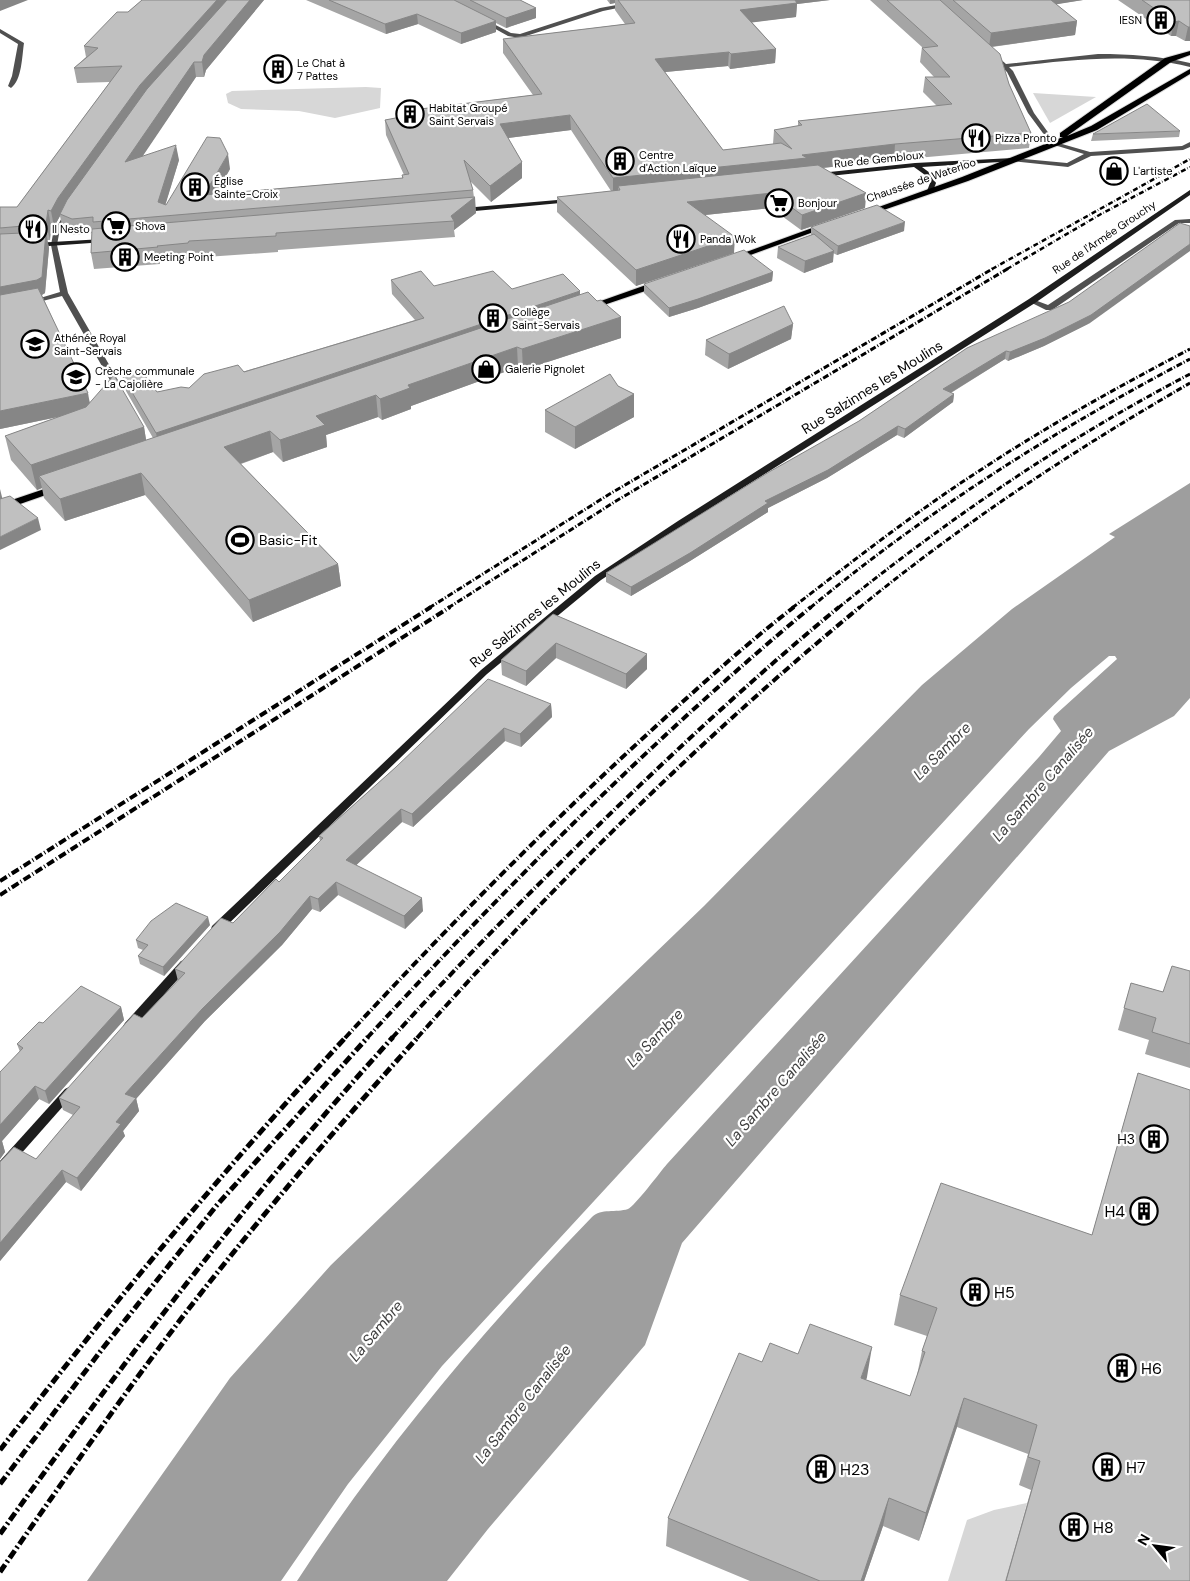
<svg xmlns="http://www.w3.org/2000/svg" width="1190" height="1581" font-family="'DM Sans',sans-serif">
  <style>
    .green { fill: #d7d7d7 }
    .water { fill: #9e9e9e }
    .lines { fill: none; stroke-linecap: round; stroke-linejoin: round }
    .primary-casing { stroke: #dbdbdb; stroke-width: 2 }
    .street { fill: #505050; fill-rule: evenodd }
    .secondary { fill: #1d1d1d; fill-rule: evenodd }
    .primary { fill: #000; fill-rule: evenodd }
    .rail-far3 { stroke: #000; stroke-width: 2.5; stroke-dasharray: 5 2 0.5 2; stroke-linecap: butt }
    .rail-far2 { stroke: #000; stroke-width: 3; stroke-dasharray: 6 2 1 2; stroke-linecap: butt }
    .rail-far1 { stroke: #000; stroke-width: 4; stroke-dasharray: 8 2.5 1 2.5; stroke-linecap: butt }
    .rail { stroke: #000; stroke-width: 5; stroke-dasharray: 9 3 2 3; stroke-linecap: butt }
    .wall { fill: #a5a5a5 }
    .shaded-wall { fill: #868686 }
    .building { fill: #c0c0c0; stroke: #868686 }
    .labels { text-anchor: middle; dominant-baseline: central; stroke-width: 4.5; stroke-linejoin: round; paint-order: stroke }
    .far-poi-label { font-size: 11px; fill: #000; stroke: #fff; text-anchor: start }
    .far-street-label { font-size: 11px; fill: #000; stroke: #fff }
    .street-label { font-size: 14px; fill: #000; stroke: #fff }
    .poi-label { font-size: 14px; fill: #000; stroke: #fff; text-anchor: start }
    .water-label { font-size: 15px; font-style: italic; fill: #3f3f3f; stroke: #fff }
    .near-poi-label { font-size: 16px; fill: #000; stroke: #fff; text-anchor: start }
  </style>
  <rect width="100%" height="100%" fill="#fff"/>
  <g class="green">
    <path d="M366 87 381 88 380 108 335 118 299 111 241 109 228 103 226 94 232 91Z"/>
    <path d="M1033 93 1096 97 1050 123Z"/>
    <path d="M1027 1503 1005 1581H948L967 1520 994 1510Z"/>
  </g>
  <path class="water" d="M1190 483V698L1174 716 1109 751 682 1243 645 1345 488 1529 447 1581H297C382 1450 483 1330 592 1217 601 1208 616 1213 628 1209 634 1207 661 1171 667 1164L1039 757 1061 731 1053 719 1054 716 1117 659 1115 656H1109L1071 688 1029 729 442 1366 348 1484 281 1581H87L230 1378 331 1265 704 906 922 685 1012 609 1115 537 1109 534Z"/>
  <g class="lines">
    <g class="primary-casing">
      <g id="primary">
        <path d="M1190 51V55L1171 62 1067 136 1091 126 1190 69V74L1097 130 968 181 869 215 862 213 962 177 1063 137H1060V133L1165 58Z"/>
        <path d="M823 224 830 226 734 261 727 259Z"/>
        <path d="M660 280 663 281V285L592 309 584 307Z"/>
        <path d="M59 484 63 485V489L0 511V504Z"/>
      </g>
    </g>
    <g class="street">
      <path d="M644 0H657L603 11 520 38 508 36 483 22 488 21 511 33 520 34 600 8Z"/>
      <path d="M0 29 24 43C22 56 22 80 11 88L8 86 12 76 18 44 0 33Z"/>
      <path d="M1098 54C1130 54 1159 56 1190 63V67C1130 52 1070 60 1009 67L1013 71 1034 113 1055 142 1090 152 1182 146 1190 142V147L1183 150 1091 156 1068 167 1011 161V159L1013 158 1067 163 1084 154 1051 144 1028 113 1007 72 992 57V55H996L1006 64Z"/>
      <path d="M68 210 71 212 59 234 57 245 68 293 123 389 122 391H119L115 389 62 296 31 304 27 302 60 292 51 245 53 234 65 212Z"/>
      <path d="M1190 219V223H1179L1052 310H1046L1028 301 1032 299 1048 305 1175 220Z"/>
    </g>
    <g class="secondary">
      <path d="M1013 158 1015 159V161L922 167 930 173 936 183 933 191 930 193 927 191 930 183 925 175 914 167 820 177 817 175 820 173 915 163Z"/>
      <path d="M1190 190V195L1035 303 684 525 601 580 487 674 220 932H212L211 929 212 926 481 670 595 576 678 521 1029 299Z"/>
      <path d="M569 199 572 201 571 202 464 212 461 210 464 208Z"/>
      <path d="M103 239 105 240V242L35 247 32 245 35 243Z"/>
      <path d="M185 960 189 961 190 964 189 967 133 1029 129 1030 125 1029 123 1026 125 1023 181 961Z"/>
      <path d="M69 1087 73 1089 75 1092 73 1095 4 1173 0 1174V1161L65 1089Z"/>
    </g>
    <use href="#primary" class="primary"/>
    <g class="rail-far3">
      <path d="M992 269 1190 159"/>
      <path d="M1007 269 1101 214 1190 167"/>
    </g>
    <g class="rail-far2">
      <path d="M429 608 608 495 994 268"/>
      <path d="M448 608 616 501 1009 268"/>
      <path d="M792 608C853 561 914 513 979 471 1047 426 1118 387 1190 349"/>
      <path d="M810 608C927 511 1055 430 1190 359"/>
      <path d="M838 608C948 519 1064 440 1190 374"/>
      <path d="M859 608C963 523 1074 450 1190 383"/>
    </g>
    <g class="rail-far1">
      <path d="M0 881 431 607"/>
      <path d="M0 895 450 607"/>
      <path d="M345 1038C440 935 539 834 642 739 691 694 741 648 794 607"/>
      <path d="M367 1038C507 886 652 739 811 607"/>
      <path d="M392 1038C463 959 538 884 614 810 687 740 761 671 839 607"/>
      <path d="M417 1038C554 884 701 738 860 607"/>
    </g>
    <g class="rail">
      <path d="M0 1450C110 1307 224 1169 346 1037"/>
      <path d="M0 1484 103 1348 217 1205 368 1037"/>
      <path d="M0 1534C123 1362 251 1194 393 1037"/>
      <path d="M0 1572C61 1484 122 1396 187 1311 260 1217 338 1126 418 1037"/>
    </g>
  </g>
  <g class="wall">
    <path d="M142 0H264L206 70 204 77H196L142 156 179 160 165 205H166L230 169 216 194 402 178V175H404L386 135 385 120 404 117V111L533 95 503 53V39L625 24 615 10V3L610 4 607 0H830L797 4 796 17 752 22 776 49 775 63 730 69 728 66 665 72 723 150 773 144 774 130 798 126V121L937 106 923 92 925 77H934L920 62 922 47 870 0H1083L1056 4 1077 21 1075 35 992 47 1009 84 1031 133 1029 148 894 160 823 168 866 193 865 208 801 230 771 208 705 215 734 253 636 286 557 212V197L611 191 571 130 508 138 522 162V178L491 202 470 181 473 190 476 213 454 230 455 237 278 250V252L191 258V259L160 262V264L94 269 91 253 92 233 75 235 63 230 60 216 54 227 51 226 50 240H47L49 248 45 293 42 295 90 403 144 427 146 440 153 438 126 391 123 377 157 392 189 388 415 320 392 294 391 280 434 286 512 289 580 291V295L597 301 621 317V338L523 370 518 367 411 406V409L382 420 378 417 326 435 327 447 283 462 273 452 241 464 338 564 341 586 253 622 145 495 65 521 44 498 42 488 37 490 11 460 5 436 58 417 0 429V207H17L110 82 77 83 74 68 86 57 84 46 128 12Z"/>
    <path d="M306 0H520L536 8V18L506 28 496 23V32L461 44 418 24 386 34Z"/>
    <path d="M1118 0H1190V41H1185L1176 36H1171Z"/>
    <path d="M1180 131 1179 137 1091 141 1093 134Z"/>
    <path d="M811 227 904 231 837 255 833 253V262L804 273 777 258 778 247 811 235Z"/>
    <path d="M773 272 772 281 698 308 669 317 644 293V284Z"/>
    <path d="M1090 323 1044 346 1008 361 1005 359 951 393 954 394 953 402 904 438 897 435 827 478 768 508V512L690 561 631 596 606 582V573L859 421 967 348Z"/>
    <path d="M793 324 791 339 728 369 705 355 706 340Z"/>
    <path d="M618 386 634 394V417L575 449 545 432V410Z"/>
    <path d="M553 614 647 654V669L626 689 556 658 526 686 502 675 501 660Z"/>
    <path d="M551 704 552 717 521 747 505 741 413 827 402 822 356 865 423 911 405 929 338 895 320 912 312 909 282 945 205 1021 136 1098 139 1111 123 1131 125 1136 81 1191 66 1182 0 1261V1162L36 1159 73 1115 63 1110 59 1098 142 1018 178 981 175 969 233 923 279 882 320 841 319 836 396 767Z"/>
    <path d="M210 925 164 976 140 964 138 956 143 950 138 948 136 940Z"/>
    <path d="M1190 971V1068L1145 1054 1149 1040 1118 1030 1131 983 1163 992Z"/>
    <path d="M121 1007 124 1020 49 1104 39 1099 2 1141 5 1152 0 1159V1072L20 1052 17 1044 43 1023Z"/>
    <path d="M1138 1073 1190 1581H1005L1031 1490 1019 1485 1028 1454 957 1427 919 1541 883 1526 864 1581H750L666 1546 668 1518 762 1362 798 1354 867 1377 866 1380 910 1396 916 1380 922 1351 927 1336 894 1325 900 1295 1092 1235Z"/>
  </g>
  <g class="shaded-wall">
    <path d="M0 0H28L0 11Z"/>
    <path d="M217 0H231L60 214V216L54 227 51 211 58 198 140 85Z"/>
    <path d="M250 0H264L206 70 204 77 202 62 204 55Z"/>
    <path d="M610 0H615V3L610 4Z"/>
    <path d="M786 0H830L797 4 796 17 740 24V10Z"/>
    <path d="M1041 0H1083L1040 7Z"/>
    <path d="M536 8V18L506 28V18Z"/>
    <path d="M417 14 418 24 386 34 385 24Z"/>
    <path d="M496 21V32L461 44V33Z"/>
    <path d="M1077 21 1075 35 989 47 991 33Z"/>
    <path d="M1179 21 1176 36H1171L1174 22Z"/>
    <path d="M1188 27H1190V41H1185Z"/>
    <path d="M776 49 775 63 730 69 731 54Z"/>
    <path d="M729 52 728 66 655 73V59Z"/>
    <path d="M194 62 196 77 128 178 125 162Z"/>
    <path d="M570 115 571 130 500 139V124Z"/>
    <path d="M895 144 894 160 620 190 618 186V193L613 194V178L802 155Z"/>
    <path d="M176 145 179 160 162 216 158 202Z"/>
    <path d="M228 154 230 169 206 211 204 195Z"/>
    <path d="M522 162V178L491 202 490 186Z"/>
    <path d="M772 193 771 208 686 217 687 202Z"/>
    <path d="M866 193 865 208 801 230 802 215Z"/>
    <path d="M475 197 476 213 454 230V221L451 216Z"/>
    <path d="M48 210 51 226 50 240 46 224Z"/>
    <path d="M905 222 904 231 837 255 838 246Z"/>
    <path d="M46 232 49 248 45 293 40 296 0 304V287Z"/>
    <path d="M735 237 734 253 636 286V270Z"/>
    <path d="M1190 244V251L1090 323 1044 346 1008 361 1010 352Z"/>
    <path d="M834 251 833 262 804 273 805 261Z"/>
    <path d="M773 272 772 281 698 308 669 317V308Z"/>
    <path d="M580 291V305L159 448 156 433Z"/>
    <path d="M621 317V338L523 370 522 349Z"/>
    <path d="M793 324 791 339 728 369 729 354Z"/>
    <path d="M517 347 518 367 411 406V409L382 420 380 399 408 385Z"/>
    <path d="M1006 351 1005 359 942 398 943 389Z"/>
    <path d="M88 393 91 410 0 429V411Z"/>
    <path d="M634 394V417L575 449V427Z"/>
    <path d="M954 394 953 402 904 438 905 429Z"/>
    <path d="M376 395 378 417 326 435 327 447 283 462 280 440 316 416Z"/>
    <path d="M898 426 897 435 827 478 768 508V512L690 561 631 596V587L765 501Z"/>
    <path d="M144 427 148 452 39 476 42 488 37 490 31 465Z"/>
    <path d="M270 431 273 452 228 468 224 447Z"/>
    <path d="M141 473 145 495 65 521 60 499Z"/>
    <path d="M0 489 3 501 0 502Z"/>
    <path d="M38 518 41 530 0 550V537Z"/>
    <path d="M338 564 341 586 253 622 249 600Z"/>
    <path d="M556 643V658L526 686V671Z"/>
    <path d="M647 654V669L626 689V674Z"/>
    <path d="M551 704 552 717 521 747 520 734Z"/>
    <path d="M504 728 505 741 413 827 412 814Z"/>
    <path d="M401 809 402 822 348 873 346 860Z"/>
    <path d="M336 882 338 895 320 912 318 899Z"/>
    <path d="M310 896 312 909 282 945 205 1021 129 1107 125 1094 202 1009Z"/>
    <path d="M422 898 423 911 405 929 404 916Z"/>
    <path d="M208 917 210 925 164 976 163 967Z"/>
    <path d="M121 1007 124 1020 49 1104 45 1091Z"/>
    <path d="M35 1086 39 1099 2 1141 5 1152 0 1159V1125Z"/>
    <path d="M136 1098 139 1111 123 1131 125 1136 81 1191 77 1178 116 1122Z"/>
    <path d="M62 1170 66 1182 0 1261V1243Z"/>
    <path d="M872 1347 867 1377 856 1407 861 1378Z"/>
    <path d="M964 1398 957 1427 919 1541 926 1513Z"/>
    <path d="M889 1498 883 1526 864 1581H861Z"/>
  </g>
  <g class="building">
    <path d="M142 0H217L140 85 58 198 51 211 48 210 46 224 0 228V207H17L122 66 74 68 98 48 84 46 117 12H128Z"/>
    <path d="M227 0H250L204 55 202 62H194L125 162 176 145 158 202 166 205 207 137 220 138 228 154 204 195 403 178 402 175 409 174 385 120 406 116 404 111 542 94 503 39 635 23 618 0H795L797 3 740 10 776 49 731 54 729 52 655 59 723 150 781 143 792 149 774 130 802 125 798 121 952 104 925 77H950L922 48 938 46 887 0H940L1000 54 1009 84 1031 133 895 144 802 155 807 158 613 178 570 115 500 124 522 162 490 186 464 160 473 190 93 222V217L72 219 60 214 67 200 147 89Z"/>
    <path d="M329 0H454L496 21 461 33 417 14 385 24Z"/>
    <path d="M470 0H520L536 8 506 18Z"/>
    <path d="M953 0H1051L1077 21 991 33Z"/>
    <path d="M1142 0H1190V27H1188L1179 21 1174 22Z"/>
    <path d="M1147 104 1180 131 1093 134Z"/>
    <path d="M818 165 866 193 802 215 772 193 687 202 735 237 636 270 557 197 620 190 618 186Z"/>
    <path d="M475 197 451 216 454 221 276 233V236L189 241 188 243 157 246 158 247 91 253 92 229Z"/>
    <path d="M877 205 905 222 838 246 811 227Z"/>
    <path d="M1180 223 1190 226V244L1091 315 1045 338 1010 352 1006 351 943 389 954 394 905 429 898 426 828 470 765 501 768 503 690 553 631 587 606 573 769 472 859 421 967 348 1069 302Z"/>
    <path d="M46 232 42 277 37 280 0 287V234Z"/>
    <path d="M814 234 834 251 805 261 778 247Z"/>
    <path d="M744 250 773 272 698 299 669 308 644 284Z"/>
    <path d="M421 271 434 286 493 271 512 289 563 274 580 291 156 433 123 377 128 372H142L157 392 181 387 189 388 204 374 238 365 244 372 424 318 391 280Z"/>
    <path d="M38 288 88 393 0 411V295Z"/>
    <path d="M588 292 597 301 601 300 621 317 522 349 517 347 408 385 410 388 380 399 376 395 316 416 325 425 280 440 270 431 224 447 338 564 249 600 141 473 60 499 39 476Z"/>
    <path d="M784 306 793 324 738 350 729 354 706 340Z"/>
    <path d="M610 374 618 386 634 394 575 427 545 410Z"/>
    <path d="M114 375 144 427 31 465 5 436 86 407Z"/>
    <path d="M10 496 38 518 0 537V499Z"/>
    <path d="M553 614 647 654 626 674 556 643 526 671 501 660Z"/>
    <path d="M488 679 551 704 520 734 504 728 412 814 401 809 346 860 422 898 404 916 336 882 318 899 310 896 280 932 202 1009 125 1094 136 1098 116 1122 121 1124 77 1178 62 1170 0 1243V1162L14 1147 36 1159 80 1107 59 1098 134 1014 142 1018 185 973 175 969 221 918 233 923 276 879 279 882 323 838 319 836 396 767Z"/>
    <path d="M176 903 208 917 163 967 138 956 148 945 136 940 151 921Z"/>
    <path d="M1172 966 1190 971V1044L1152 1032 1156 1018 1124 1008 1131 983 1163 992Z"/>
    <path d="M81 986 121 1007 45 1091 35 1086 0 1125V1072L23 1048 17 1044 39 1022 43 1023Z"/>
    <path d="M1138 1073 1190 1090V1581H1006L1040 1461 1028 1457 1037 1425 964 1398 926 1513 889 1498 861 1581H820L668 1518 739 1353 762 1362 770 1343 798 1354 810 1324 872 1347 861 1378 910 1396 925 1352 922 1351 937 1308 900 1295 941 1183 1092 1235Z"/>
  </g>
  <defs>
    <g id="building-ring" transform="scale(1.4375)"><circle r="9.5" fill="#fff" stroke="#000" stroke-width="1.5"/><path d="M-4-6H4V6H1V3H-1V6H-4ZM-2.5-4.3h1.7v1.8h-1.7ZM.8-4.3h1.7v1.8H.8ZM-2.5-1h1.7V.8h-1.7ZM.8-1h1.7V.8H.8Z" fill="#000"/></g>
    <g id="restaurant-ring" transform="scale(1.4375)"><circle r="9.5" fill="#fff" stroke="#000" stroke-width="1.5"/><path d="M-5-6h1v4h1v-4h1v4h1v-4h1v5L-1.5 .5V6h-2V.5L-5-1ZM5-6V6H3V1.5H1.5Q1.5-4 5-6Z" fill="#000"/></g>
    <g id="shop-ring" transform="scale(1.4375)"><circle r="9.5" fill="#fff" stroke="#000" stroke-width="1.5"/><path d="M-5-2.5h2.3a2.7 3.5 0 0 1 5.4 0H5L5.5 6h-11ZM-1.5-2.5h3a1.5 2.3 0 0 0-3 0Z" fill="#000"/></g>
    <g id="supermarket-ring" transform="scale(1.4375)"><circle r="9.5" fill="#fff" stroke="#000" stroke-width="1.5"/><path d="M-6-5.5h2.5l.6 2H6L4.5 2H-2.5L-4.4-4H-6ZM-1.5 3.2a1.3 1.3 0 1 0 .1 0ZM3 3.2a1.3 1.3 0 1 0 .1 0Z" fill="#000"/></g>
    <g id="school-ring" transform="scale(1.4375)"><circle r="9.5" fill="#fff" stroke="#000" stroke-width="1.5"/><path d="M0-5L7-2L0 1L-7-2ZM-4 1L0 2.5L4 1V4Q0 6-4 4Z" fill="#000"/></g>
    <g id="stadium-ring" transform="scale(1.4375)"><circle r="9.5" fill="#fff" stroke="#000" stroke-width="1.5"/><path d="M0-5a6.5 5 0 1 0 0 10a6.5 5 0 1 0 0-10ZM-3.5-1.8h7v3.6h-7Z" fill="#000"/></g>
  </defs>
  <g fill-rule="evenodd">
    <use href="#building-ring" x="1161" y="20"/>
    <use href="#building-ring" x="278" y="69"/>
    <use href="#building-ring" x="410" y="114"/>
    <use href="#restaurant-ring" x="976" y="138"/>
    <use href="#building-ring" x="620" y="161"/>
    <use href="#shop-ring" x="1114" y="171"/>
    <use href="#building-ring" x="195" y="187"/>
    <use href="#supermarket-ring" x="779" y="203"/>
    <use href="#supermarket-ring" x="116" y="226"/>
    <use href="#restaurant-ring" x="33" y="229"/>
    <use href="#restaurant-ring" x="681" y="239"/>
    <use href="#building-ring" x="125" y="257"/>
    <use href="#building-ring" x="493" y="318"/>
    <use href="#school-ring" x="35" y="344"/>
    <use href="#shop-ring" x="486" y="369"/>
    <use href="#school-ring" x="76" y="377"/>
    <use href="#stadium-ring" x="240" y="540"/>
    <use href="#building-ring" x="1154" y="1139"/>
    <use href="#building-ring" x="1144" y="1211"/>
    <use href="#building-ring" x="975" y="1292"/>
    <use href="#building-ring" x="1122" y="1368"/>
    <use href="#building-ring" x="1107" y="1467"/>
    <use href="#building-ring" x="821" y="1469"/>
    <use href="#building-ring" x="1074" y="1527"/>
  </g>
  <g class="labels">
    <g class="far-poi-label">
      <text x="1142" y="20" text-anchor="end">IESN</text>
      <text x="297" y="63">Le Chat à<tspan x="297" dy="13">7 Pattes</tspan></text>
      <text x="429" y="108">Habitat Groupé<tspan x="429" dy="13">Saint Servais</tspan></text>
      <text x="995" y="138">Pizza Pronto</text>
      <text x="639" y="155">Centre<tspan x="639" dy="13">d'Action Laïque</tspan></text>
      <text x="1133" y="171">L'artiste</text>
      <text x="214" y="181">Église<tspan x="214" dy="13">Sainte-Croix</tspan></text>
      <text x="798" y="203">Bonjour</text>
      <text x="135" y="226">Shova</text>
      <text x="52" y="229">Il Nesto</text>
      <text x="700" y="239">Panda Wok</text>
      <text x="144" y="257">Meeting Point</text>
      <text x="512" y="312">Collège<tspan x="512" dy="13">Saint-Servais</tspan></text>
      <text x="54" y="338">Athénée Royal<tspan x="54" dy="13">Saint-Servais</tspan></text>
      <text x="505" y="369">Galerie Pignolet</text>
      <text x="95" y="371">Crèche communale<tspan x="95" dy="13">- La Cajolière</tspan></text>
    </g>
    <g class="far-street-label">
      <text transform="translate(879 159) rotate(-6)">Rue de Gembloux</text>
      <text transform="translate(921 180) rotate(-19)">Chaussée de Waterloo</text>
      <text transform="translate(1104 237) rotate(-34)">Rue de l'Armée Grouchy</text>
    </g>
    <g class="street-label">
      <text transform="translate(872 387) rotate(-32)">Rue Salzinnes les Moulins</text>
      <text transform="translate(535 613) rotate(-39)">Rue Salzinnes les Moulins</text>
    </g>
    <g class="poi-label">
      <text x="259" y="540">Basic-Fit</text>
      <text x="1135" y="1139" text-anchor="end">H3</text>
    </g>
    <g class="water-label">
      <text transform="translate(942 751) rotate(-45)">La Sambre</text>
      <text transform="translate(1043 784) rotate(-49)">La Sambre Canalisée</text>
      <text transform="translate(655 1038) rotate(-46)">La Sambre</text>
      <text transform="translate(776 1089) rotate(-49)">La Sambre Canalisée</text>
      <text transform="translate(376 1331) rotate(-50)">La Sambre</text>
      <text transform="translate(523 1404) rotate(-52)">La Sambre Canalisée</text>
    </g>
    <g class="near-poi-label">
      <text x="1125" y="1211" text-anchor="end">H4</text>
      <text x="994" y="1292">H5</text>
      <text x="1141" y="1368">H6</text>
      <text x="1126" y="1467">H7</text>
      <text x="840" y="1469">H23</text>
      <text x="1093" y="1527">H8</text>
    </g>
  </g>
  <g transform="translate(1155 1546) rotate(299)" stroke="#ffffff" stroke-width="4" paint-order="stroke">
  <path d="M0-4L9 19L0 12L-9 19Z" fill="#000000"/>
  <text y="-8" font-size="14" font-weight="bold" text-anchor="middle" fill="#000000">N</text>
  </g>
</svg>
